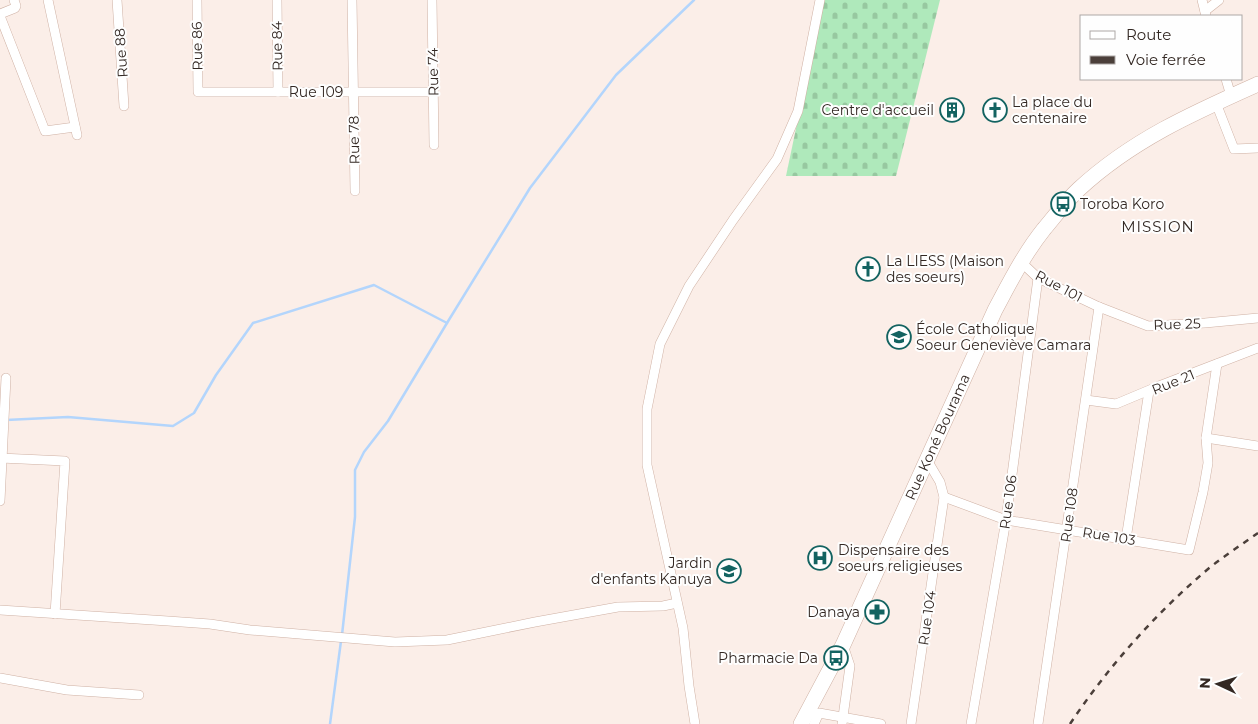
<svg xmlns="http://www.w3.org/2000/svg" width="1258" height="724" font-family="Montserrat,sans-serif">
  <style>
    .cemetery { fill: url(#cemetery-stones) }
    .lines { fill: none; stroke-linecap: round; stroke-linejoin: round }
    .stream { stroke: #b3d5fc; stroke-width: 2.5 }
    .street-casing { stroke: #cfb1a4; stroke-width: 10 }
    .highway-casing { stroke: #cfb1a4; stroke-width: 16 }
    .street { stroke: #fff; stroke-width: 9 }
    .highway { stroke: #fff; stroke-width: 15 }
    .rail { stroke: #4b3f3a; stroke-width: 2.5; stroke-dasharray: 6 6; stroke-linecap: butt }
    .labels { text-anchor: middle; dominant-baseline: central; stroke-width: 4; stroke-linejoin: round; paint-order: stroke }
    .street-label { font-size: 14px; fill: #332823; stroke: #fefefe }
    .poi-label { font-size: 14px; fill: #332823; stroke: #fefefe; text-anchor: start }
    .neighbourhood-label { font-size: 15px; letter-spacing: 1px; fill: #332823; stroke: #fefefe }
  </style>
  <defs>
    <pattern id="cemetery-stones" width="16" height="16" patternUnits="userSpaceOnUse" patternTransform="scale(1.25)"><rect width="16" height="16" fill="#afe9bb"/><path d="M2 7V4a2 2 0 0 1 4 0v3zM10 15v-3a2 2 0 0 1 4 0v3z" fill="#97c8a0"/></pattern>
  </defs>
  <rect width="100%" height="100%" fill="#fbeee8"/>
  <path class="cemetery" d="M823 0H940L896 176H786Z"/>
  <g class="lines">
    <g class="stream">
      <path d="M6 420 68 417 173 426 194 413 216 375 253 323 374 285 447 323"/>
      <path d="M342 635 355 517V470L364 452 388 421 447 323 530 188 616 75 694 0"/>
      <path d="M330 724 341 641"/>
    </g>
    <g class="street-casing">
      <g id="street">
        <path d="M48 0 77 135"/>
        <path d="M117 0 124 106"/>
        <path d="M197 0 198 92H433"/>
        <path d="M277 0 278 92"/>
        <path d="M352 0 355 191"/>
        <path d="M432 0 434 145"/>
        <path d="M1202 0 1206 16"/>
        <path d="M1205 11 1219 0"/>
        <path d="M0 14 15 8 16 6 14 0"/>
        <path d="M0 16 45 131 75 127"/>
        <path d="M1226 79 1231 96"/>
        <path d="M1216 103 1234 149 1258 148"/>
        <path d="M1021 262 1038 278 1099 307 1148 326 1205 323 1258 318"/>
        <path d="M1086 400 1116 404 1159 386 1258 348"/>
        <path d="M1206 438 1258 446"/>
        <path d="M0 458 65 461 55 614"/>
        <path d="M944 497 1006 520 1189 550 1203 492 1208 463 1206 438 1217 364"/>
        <path d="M0 501 6 378"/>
        <path d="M1126 539 1149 391"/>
        <path d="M0 610 168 621 210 624 250 630 395 642 447 640 535 622 618 607 663 606 677 603"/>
        <path d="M0 678 67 690 139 695"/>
        <path d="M695 724 689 686 683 628 647 465V409L660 344 689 286 733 220 777 159 798 111 820 0"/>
        <path d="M814 724 819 713 881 724"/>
        <path d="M842 724 850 666 843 645"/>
        <path d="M911 724 944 497 940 482 927 460"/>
        <path d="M971 724 1006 520 1038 278"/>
        <path d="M1038 724 1099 307"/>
      </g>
    </g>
    <g class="highway-casing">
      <g id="highway">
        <path id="s1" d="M801 724 843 645 995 310C1010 282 1024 254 1044 229 1055 216 1066 201 1079 189 1132 140 1193 113 1258 84"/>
      </g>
    </g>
    <use href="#street" class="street"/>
    <use href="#highway" class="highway"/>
    <path class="rail" d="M1070 724C1108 667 1155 614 1208 569 1224 556 1241 545 1258 533"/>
  </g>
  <defs>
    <g id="building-ring" transform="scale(1.25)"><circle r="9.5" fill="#fefefe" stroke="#136361" stroke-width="1.5"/><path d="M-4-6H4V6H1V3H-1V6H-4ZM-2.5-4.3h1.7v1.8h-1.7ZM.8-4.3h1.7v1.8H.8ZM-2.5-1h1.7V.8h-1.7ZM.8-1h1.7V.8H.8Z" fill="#136361"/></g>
    <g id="church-ring" transform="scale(1.25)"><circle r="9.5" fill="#fefefe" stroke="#136361" stroke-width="1.5"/><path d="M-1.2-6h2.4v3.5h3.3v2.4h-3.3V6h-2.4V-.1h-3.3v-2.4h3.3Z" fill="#136361"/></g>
    <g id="bus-ring" transform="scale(1.25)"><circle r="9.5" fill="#fefefe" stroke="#136361" stroke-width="1.5"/><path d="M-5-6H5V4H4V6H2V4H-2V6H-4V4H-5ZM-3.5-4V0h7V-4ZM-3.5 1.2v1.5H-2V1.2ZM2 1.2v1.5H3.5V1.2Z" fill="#136361"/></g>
    <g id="school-ring" transform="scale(1.25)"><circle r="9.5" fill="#fefefe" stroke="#136361" stroke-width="1.5"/><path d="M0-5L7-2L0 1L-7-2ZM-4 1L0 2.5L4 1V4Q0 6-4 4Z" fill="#136361"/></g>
    <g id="hospital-ring" transform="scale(1.25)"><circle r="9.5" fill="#fefefe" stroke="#136361" stroke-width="1.5"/><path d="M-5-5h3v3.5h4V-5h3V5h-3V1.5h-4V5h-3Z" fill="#136361"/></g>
    <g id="pharmacy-ring" transform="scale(1.25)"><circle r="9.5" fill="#fefefe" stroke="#136361" stroke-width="1.5"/><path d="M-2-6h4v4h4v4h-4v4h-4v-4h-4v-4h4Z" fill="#136361"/></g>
  </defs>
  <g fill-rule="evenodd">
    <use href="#building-ring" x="952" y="110"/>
    <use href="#church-ring" x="995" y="110"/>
    <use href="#bus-ring" x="1063" y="204"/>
    <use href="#church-ring" x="868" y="269"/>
    <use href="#school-ring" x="899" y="337"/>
    <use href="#hospital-ring" x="820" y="558"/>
    <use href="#school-ring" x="729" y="571"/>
    <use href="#pharmacy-ring" x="877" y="612"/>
    <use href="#bus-ring" x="836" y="658"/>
  </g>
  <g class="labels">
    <g class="street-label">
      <text transform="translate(197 46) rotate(-91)">Rue 86</text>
      <text transform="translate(277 46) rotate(-91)">Rue 84</text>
      <text transform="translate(121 53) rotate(-94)">Rue 88</text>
      <text transform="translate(433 72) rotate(-91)">Rue 74</text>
      <text x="316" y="92">Rue 109</text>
      <text transform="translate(354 140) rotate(-91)">Rue 78</text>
      <text transform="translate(1059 286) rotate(28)">Rue 101</text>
      <text transform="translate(1177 324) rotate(-2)">Rue 25</text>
      <text transform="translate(1173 382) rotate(-22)">Rue 21</text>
      <text stroke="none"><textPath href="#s1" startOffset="318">Rue Koné Bourama</textPath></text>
      <text transform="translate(1008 502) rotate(-82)">Rue 106</text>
      <text transform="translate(1069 515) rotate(-82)">Rue 108</text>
      <text transform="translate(1109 536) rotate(9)">Rue 103</text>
      <text transform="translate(927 618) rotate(-82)">Rue 104</text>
    </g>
    <g class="poi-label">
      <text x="1012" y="102">La place du<tspan x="1012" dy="16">centenaire</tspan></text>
      <text x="934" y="110" text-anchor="end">Centre d'accueil</text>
      <text x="1080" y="204">Toroba Koro</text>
      <text x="886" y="261">La LIESS (Maison<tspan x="886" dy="16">des soeurs)</tspan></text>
      <text x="916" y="329">École Catholique<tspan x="916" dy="16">Soeur Geneviève Camara</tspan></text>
      <text x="838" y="550">Dispensaire des<tspan x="838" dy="16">soeurs religieuses</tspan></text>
      <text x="712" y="563" text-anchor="end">Jardin<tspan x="712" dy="16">d'enfants Kanuya</tspan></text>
      <text x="860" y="612" text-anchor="end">Danaya</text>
      <text x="818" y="658" text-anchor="end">Pharmacie Da</text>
    </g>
    <g class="neighbourhood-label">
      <text x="1158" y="226">MISSION</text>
    </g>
  </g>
  <rect x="1080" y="15" width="162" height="65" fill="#fefefe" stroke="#ada8a6"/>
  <rect x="1090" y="31" width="25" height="8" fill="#ffffff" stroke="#ada8a6"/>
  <text x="1126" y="40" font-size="15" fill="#332823">Route</text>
  <rect x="1090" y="56" width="25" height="8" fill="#4b3f3a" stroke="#ada8a6"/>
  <text x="1126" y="65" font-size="15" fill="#332823">Voie ferrée</text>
  <g transform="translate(1218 684) rotate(274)" stroke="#fefefe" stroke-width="4" paint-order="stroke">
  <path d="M0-4L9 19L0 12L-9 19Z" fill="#332823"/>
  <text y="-8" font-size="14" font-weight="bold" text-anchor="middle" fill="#332823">N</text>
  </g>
</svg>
